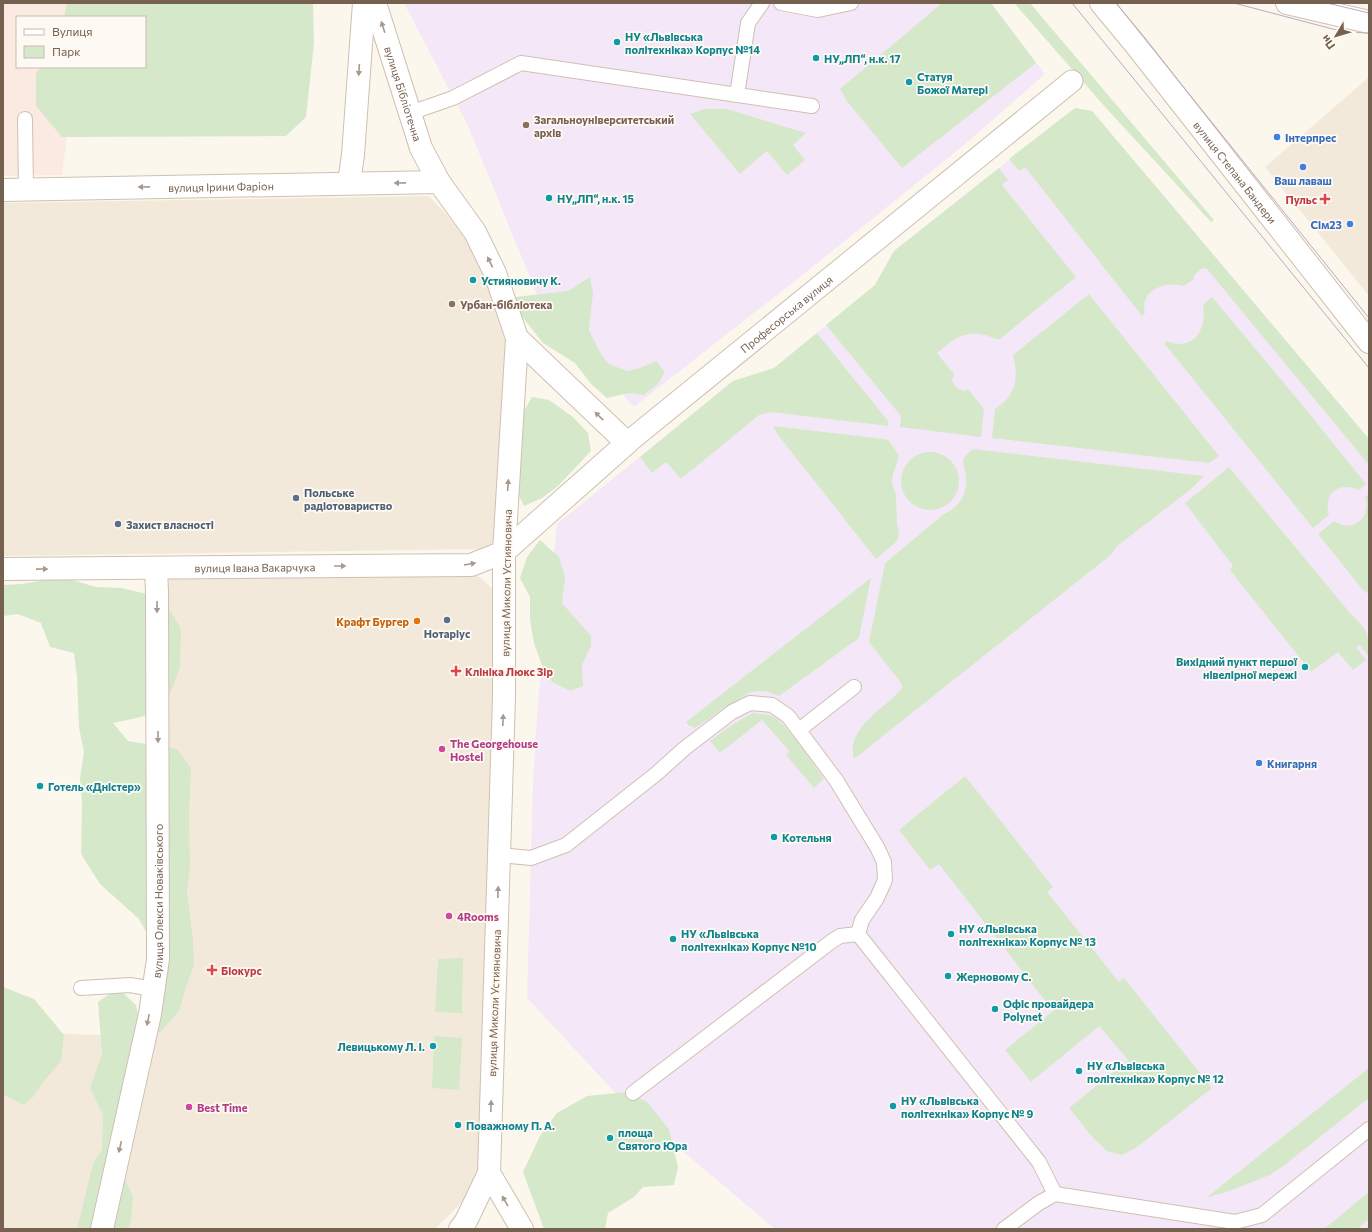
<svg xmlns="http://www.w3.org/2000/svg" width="1372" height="1232" font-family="Commissioner,sans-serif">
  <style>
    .residential { fill: #f3e9db }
    .commercial { fill: #fbeae1 }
    .education { fill: #f4e8f8 }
    .green { fill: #d5e9ca }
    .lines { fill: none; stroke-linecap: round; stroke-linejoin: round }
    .service-casing { stroke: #cec0b2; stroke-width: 16 }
    .pedestrian-casing { stroke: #cec0b2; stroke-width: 23 }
    .minor-casing { stroke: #cec0b2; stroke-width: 24 }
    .tertiary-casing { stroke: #cec0b2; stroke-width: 24 }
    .secondary-casing { stroke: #d0c0b0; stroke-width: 24 }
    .service { stroke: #fff; stroke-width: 14 }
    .pedestrian { stroke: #fff; stroke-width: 21 }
    .minor { stroke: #fff; stroke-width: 22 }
    .tertiary { stroke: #fff; stroke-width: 22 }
    .secondary { stroke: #fff; stroke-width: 22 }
    .tram { stroke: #bba9c6; stroke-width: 1 }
    .oneway { fill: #a6988d }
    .culture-dot { fill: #0f9aa8; stroke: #fefaf3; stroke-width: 1.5 }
    .education-dot { fill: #8d6e63; stroke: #fefaf3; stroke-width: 1.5 }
    .shop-dot { fill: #3f7fe0; stroke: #fefaf3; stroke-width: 1.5 }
    .health-dot { fill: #e0444e; stroke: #fefaf3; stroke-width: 1.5 }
    .service-dot { fill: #5c6f8a; stroke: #fefaf3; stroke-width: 1.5 }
    .food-dot { fill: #e8710a; stroke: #fefaf3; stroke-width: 1.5 }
    .hotel-dot { fill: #d1479c; stroke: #fefaf3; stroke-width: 1.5 }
    .labels { text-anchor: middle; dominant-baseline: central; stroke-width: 3.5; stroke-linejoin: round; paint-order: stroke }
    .culture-label { font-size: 11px; font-weight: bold; fill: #0d838f; stroke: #fefaf3; text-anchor: start }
    .street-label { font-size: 11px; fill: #766050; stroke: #fefaf3 }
    .education-label { font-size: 11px; font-weight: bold; fill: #785e54; stroke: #fefaf3; text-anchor: start }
    .shop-label { font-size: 11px; font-weight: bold; fill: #366cbe; stroke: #fefaf3; text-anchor: start }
    .health-label { font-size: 11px; font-weight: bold; fill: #be3a42; stroke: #fefaf3; text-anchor: start }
    .service-label { font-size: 11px; font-weight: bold; fill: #4e5e75; stroke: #fefaf3; text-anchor: start }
    .food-label { font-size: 11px; font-weight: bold; fill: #c56008; stroke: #fefaf3; text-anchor: end }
    .hotel-label { font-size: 11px; font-weight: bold; fill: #b23c85; stroke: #fefaf3; text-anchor: start }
  </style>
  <rect width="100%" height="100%" fill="#fcf7ec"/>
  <g class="residential">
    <path d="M1369 77V296L1265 167Z"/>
    <path d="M429 196 448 216 467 241 495 286 507 328 497 539 487 549 3 556V203Z"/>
    <path d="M461 572 480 577 495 591 482 1174 469 1195 435 1229H111L172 963 166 575Z"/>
    <path d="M3 1032 135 1036 91 1229H3Z"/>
  </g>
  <path class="commercial" d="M3 3H84L82 17H17V67H76L62 175 3 176Z"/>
  <g class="education">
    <path d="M404 3H991L1045 74 963 146 796 280 634 407 538 297 468 126Z"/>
    <path d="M1075 108 1092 111 1369 439V1229H775L622 1100 527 998 533 783 538 702 557 524 733 381 774 368 875 285 894 251Z"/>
  </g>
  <g class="green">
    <path d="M67 3H313L314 43 306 117 286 136 62 137 36 106V74L41 67H145V17H64Z"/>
    <path d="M942 3H991L1036 63 902 168 846 100 840 89Z"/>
    <path d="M1014 3H1030L1214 220 1211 222 1106 108Z"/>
    <path d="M1075 108 1092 111 1369 439V465L1207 269 1202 268 1194 276V279L1184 286C1165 280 1139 291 1145 313L1142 316 1025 167 1019 171 1009 159Z"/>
    <path d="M704 109H727L806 133 793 145 805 160 787 175 767 151 740 174 690 114Z"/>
    <path d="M999 168 1008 180 1002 185 1076 277 1000 339C995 340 990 336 985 335 963 330 953 340 937 353L954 374 952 381 957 388 965 391 968 389 984 409 981 437 900 427 901 416 826 325 875 285 894 251Z"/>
    <path d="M590 277 593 293 589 330 602 356 609 364 627 371 640 368 656 361 665 372 658 384 644 395 629 393 607 398 592 385 575 363 543 343 513 305 515 297 568 291Z"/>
    <path d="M1089 294 1219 456 1209 463 992 438 995 409C1016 395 1019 380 1013 355Z"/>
    <path d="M1212 297 1304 407 1366 484 1359 490C1338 481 1323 494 1329 515L1313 528 1164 343 1167 341C1194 352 1207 329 1203 305Z"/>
    <path d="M817 333 888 421V426L771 412 759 415 681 479 666 462 652 473 640 457 733 381 774 368Z"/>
    <path d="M532 397 549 400 573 417 588 433 591 451 558 486 542 498 524 506 518 494 519 419Z"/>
    <path d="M773 426 884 439 888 440 892 445 899 456 893 475 892 483 896 495 897 524 899 532 898 539 895 543 876 559 778 435Z"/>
    <path d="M973 449 1204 476 1191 489 1116 547 1112 554 854 759C845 728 886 708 902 688L901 683 869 642 885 563 944 514C959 507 968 494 966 477 966 472 963 466 963 461 964 456 969 452 973 449Z"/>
    <circle cx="930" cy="481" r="29"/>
    <path d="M1229 467 1349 612C1367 630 1369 631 1369 657L1360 645 1356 647 1366 660 1353 670 1338 652 1311 672 1230 570 1233 566 1185 503Z"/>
    <path d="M1369 494V594L1363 590 1318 534 1334 521C1352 534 1372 518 1365 497Z"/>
    <path d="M540 540 559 557 565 577 562 603 591 636V646L582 665 583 686 570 691 551 681 541 663 534 643 530 620V597L520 578 527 557Z"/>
    <path d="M871 578 859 638 779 696 765 691 751 692 724 708 695 728 689 726 686 722Z"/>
    <path d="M46 580H72L96 587 121 588 147 594 168 607 181 629 180 667 172 689 160 711 137 718 113 723 128 741 177 749 191 768 189 818 190 866 187 891 193 941 194 965 186 987 179 1011 160 1033 144 1015 151 941 139 919 100 884 81 854 82 803 80 778 84 752 79 728 77 677 74 653 50 647 41 623 18 614 3 616V585L22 584Z"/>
    <path d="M753 713C760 714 768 714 774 717 786 722 815 767 824 779L814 788 786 755 790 752 762 720 720 753 710 741C723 731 737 721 753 713Z"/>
    <path d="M965 776 1053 887 1047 892 1119 982 1124 978 1212 1088 1136 1148 1122 1155 1107 1151 1094 1139 1069 1108 1128 1060 1099 1026 1031 1082 1005 1050 1053 1011 939 864 930 870 899 830Z"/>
    <path d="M463 958 462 1013 435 1012 438 959Z"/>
    <path d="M3 987 34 999 64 1035 61 1061 45 1080 33 1097 23 1105 3 1094Z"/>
    <path d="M118 988 136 1005 147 1055 148 1078 122 1173 133 1196 131 1221 128 1229H77L93 1164 102 1149 103 1115 90 1088 102 1054 98 1002Z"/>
    <path d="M434 1036 462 1038 459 1090 432 1088Z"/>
    <path d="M1369 1068V1098L1286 1164 1270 1175 1232 1190 1206 1198Z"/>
    <path d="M627 1092 647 1102 669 1129 678 1167 674 1185 643 1187 634 1197 608 1213 605 1229H544L523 1172 540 1136 557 1113 587 1096Z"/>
    <path d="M1369 1192V1219L1357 1229H1324Z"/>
  </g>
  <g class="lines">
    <g class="service-casing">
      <g id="service">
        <path d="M781 3 818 10 851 3"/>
        <path d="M737 95 748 23 762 3"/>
        <path d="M410 113 453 98 521 63 812 106"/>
        <path d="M25 119 26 190"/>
        <path d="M799 730 854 687"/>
        <path d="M499 855 531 858 566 845 656 774 685 748 732 712 750 703 772 705 788 716 836 780 877 847 884 862 885 880 877 898 862 920 858 934 1039 1162 1055 1194"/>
        <path d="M81 988 130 985 153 989"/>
        <path d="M633 1093 832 941 840 936 858 934"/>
        <path d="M1004 1229 1039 1203 1055 1194 1235 1222 1262 1215 1369 1129"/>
      </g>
    </g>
    <g class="pedestrian-casing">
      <g id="pedestrian">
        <path id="s1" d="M627 443 1072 81"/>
      </g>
    </g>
    <g class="minor-casing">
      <g id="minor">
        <path id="s2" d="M375 3 421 148 439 182 475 232 495 273 517 338 504 552V697L489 1173 466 1221 460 1229"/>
        <path d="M349 183 353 155 364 3"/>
        <path id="s3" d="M3 190 439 182"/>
        <path id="s4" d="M3 569 471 565 504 552 627 443 517 338"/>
        <path d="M489 1173 522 1229"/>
        <path id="s5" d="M102 1229 150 1014 158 959 157 592 156 568"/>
      </g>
    </g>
    <g class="tertiary-casing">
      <path id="tertiary" d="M1287 3 1369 22"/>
    </g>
    <g class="secondary-casing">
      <g id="secondary">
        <path id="s6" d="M1101 3 1135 44 1369 342"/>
      </g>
    </g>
    <use href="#service" class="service"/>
    <use href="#pedestrian" class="pedestrian"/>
    <use href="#minor" class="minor"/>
    <use href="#tertiary" class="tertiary"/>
    <use href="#secondary" class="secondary"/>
    <g class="tram">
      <path d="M1072 3 1369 368"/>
      <path d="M1116 3 1369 318"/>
      <path d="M1234 3 1344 32 1369 33"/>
      <path d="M1327 3 1369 13"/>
    </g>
  </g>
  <defs><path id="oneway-solid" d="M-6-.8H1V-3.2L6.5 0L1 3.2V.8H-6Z"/></defs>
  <g class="oneway">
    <use href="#oneway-solid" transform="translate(383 27) rotate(-108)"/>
    <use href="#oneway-solid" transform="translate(359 70) rotate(94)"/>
    <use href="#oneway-solid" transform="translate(400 183) rotate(179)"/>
    <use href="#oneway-solid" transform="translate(144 187) rotate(179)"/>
    <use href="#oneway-solid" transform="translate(490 262) rotate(-116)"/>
    <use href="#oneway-solid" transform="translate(599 416) rotate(-136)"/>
    <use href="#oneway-solid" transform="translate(508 485) rotate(-86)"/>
    <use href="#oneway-solid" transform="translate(470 564) rotate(-10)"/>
    <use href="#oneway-solid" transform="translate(340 566)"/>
    <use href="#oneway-solid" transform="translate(42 569) rotate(-1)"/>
    <use href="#oneway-solid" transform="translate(157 607) rotate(90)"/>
    <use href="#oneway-solid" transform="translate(503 720) rotate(-88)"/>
    <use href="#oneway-solid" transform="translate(158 737) rotate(90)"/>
    <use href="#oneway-solid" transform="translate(498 892) rotate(-88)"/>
    <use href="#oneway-solid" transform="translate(148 1020) rotate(102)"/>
    <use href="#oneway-solid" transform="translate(491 1106) rotate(-88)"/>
    <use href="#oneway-solid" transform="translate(120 1147) rotate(103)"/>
    <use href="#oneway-solid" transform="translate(505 1201) rotate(-120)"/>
  </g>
  <g class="culture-dot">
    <circle cx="617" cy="42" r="4"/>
    <circle cx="816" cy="58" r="4"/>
    <circle cx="909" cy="82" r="4"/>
    <circle cx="549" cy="198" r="4"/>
    <circle cx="473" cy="280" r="4"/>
    <circle cx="1305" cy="667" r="4"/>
    <circle cx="40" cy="786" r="4"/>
    <circle cx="774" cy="837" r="4"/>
    <circle cx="951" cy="934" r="4"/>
    <circle cx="673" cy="939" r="4"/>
    <circle cx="948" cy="976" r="4"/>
    <circle cx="995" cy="1009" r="4"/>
    <circle cx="433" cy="1046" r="4"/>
    <circle cx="1079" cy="1071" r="4"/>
    <circle cx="893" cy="1106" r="4"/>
    <circle cx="458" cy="1125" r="4"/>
    <circle cx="610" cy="1138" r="4"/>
  </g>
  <g class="education-dot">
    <circle cx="526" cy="125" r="4"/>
    <circle cx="452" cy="304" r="4"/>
  </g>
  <g class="shop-dot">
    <circle cx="1277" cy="137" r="4"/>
    <circle cx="1303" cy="167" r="4"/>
    <circle cx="1350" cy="224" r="4"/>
    <circle cx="1259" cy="763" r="4"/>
  </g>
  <g class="health-dot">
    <path d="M1323 193h4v4h4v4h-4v4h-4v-4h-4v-4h4z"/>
    <path d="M454 665h4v4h4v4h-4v4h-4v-4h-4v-4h4z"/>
    <path d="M210 964h4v4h4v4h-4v4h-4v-4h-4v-4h4z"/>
  </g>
  <g class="service-dot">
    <circle cx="296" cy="498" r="4"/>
    <circle cx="118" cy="524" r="4"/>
    <circle cx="447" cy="620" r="4"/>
  </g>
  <circle class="food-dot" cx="417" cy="621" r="4"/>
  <g class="hotel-dot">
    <circle cx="442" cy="749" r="4"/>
    <circle cx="449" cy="916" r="4"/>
    <circle cx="189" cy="1107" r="4"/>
  </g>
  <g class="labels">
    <g class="culture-label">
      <text x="625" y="36">НУ «Львівська<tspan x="625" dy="13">політехніка» Корпус №14</tspan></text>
      <text x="824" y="58">НУ„ЛП“, н.к. 17</text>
      <text x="917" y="76">Статуя<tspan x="917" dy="13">Божої Матері</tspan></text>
      <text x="557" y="198">НУ„ЛП“, н.к. 15</text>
      <text x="481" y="280">Устияновичу К.</text>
      <text x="1297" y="661" text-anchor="end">Вихідний пункт першої<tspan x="1297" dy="13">нівелірної мережі</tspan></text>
      <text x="48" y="786">Готель «Дністер»</text>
      <text x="782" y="837">Котельня</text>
      <text x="959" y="928">НУ «Львівська<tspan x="959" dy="13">політехніка» Корпус № 13</tspan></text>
      <text x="681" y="933">НУ «Львівська<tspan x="681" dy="13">політехніка» Корпус №10</tspan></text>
      <text x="956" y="976">Жерновому С.</text>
      <text x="1003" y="1003">Офіс провайдера<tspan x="1003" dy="13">Polynet</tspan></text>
      <text x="425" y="1046" text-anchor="end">Левицькому Л. І.</text>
      <text x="1087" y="1065">НУ «Львівська<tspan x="1087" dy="13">політехніка» Корпус № 12</tspan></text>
      <text x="901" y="1100">НУ «Львівська<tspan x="901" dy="13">політехніка» Корпус № 9</tspan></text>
      <text x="466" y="1125">Поважному П. А.</text>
      <text x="618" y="1132">площа<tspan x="618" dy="13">Святого Юра</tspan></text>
    </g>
    <g class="street-label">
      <text stroke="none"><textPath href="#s2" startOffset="95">вулиця Бібліотечна</textPath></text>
      <text stroke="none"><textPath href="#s6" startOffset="216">вулиця Степана Бандери</textPath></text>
      <text stroke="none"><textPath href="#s3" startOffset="218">вулиця Ірини Фаріон</textPath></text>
      <text stroke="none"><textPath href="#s1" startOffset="205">Професорська вулиця</textPath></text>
      <text stroke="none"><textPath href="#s4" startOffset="252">вулиця Івана Вакарчука</textPath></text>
      <text transform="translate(506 583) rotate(-89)">вулиця Миколи Устияновича</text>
      <text stroke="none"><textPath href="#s5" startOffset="334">вулиця Олекси Новаківського</textPath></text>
      <text transform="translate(494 1003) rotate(-88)">вулиця Миколи Устияновича</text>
    </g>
    <g class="education-label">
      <text x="534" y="119">Загальноуніверситетський<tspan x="534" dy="13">архів</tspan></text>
      <text x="460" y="304">Урбан-бібліотека</text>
    </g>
    <g class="shop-label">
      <text x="1285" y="137">Інтерпрес</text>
      <text x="1303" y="180" text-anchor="middle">Ваш лаваш</text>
      <text x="1342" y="224" text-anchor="end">Сім23</text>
      <text x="1267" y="763">Книгарня</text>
    </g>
    <g class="health-label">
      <text x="1317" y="199" text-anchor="end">Пульс</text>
      <text x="465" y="671">Клініка Люкс Зір</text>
      <text x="221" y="970">Біокурс</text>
    </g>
    <g class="service-label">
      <text x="304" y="492">Польське<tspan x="304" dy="13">радіотовариство</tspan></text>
      <text x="126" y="524">Захист власності</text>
      <text x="447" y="633" text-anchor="middle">Нотаріус</text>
    </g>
    <g class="food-label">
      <text x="409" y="621">Крафт Бургер</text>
    </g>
    <g class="hotel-label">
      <text x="450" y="743">The Georgehouse<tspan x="450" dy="13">Hostel</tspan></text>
      <text x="457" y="916">4Rooms</text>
      <text x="197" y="1107">Best Time</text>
    </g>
  </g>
  <rect width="1372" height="1232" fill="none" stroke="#766050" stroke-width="8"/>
  <rect x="16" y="16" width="130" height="52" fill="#fefaf3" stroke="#c8bcb2"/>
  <rect x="24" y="29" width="20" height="6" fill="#ffffff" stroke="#c8bcb2"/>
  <text x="52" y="36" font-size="12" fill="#766050">Вулиця</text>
  <rect x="24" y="46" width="20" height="12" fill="#d5e9ca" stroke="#c8bcb2"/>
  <text x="52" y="56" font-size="12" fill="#766050">Парк</text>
  <g transform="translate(1336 36) rotate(232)" stroke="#fefaf3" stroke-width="3" paint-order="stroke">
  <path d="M0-3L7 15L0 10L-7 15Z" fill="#766050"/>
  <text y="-6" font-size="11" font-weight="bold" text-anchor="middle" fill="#766050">Пн</text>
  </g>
</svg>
